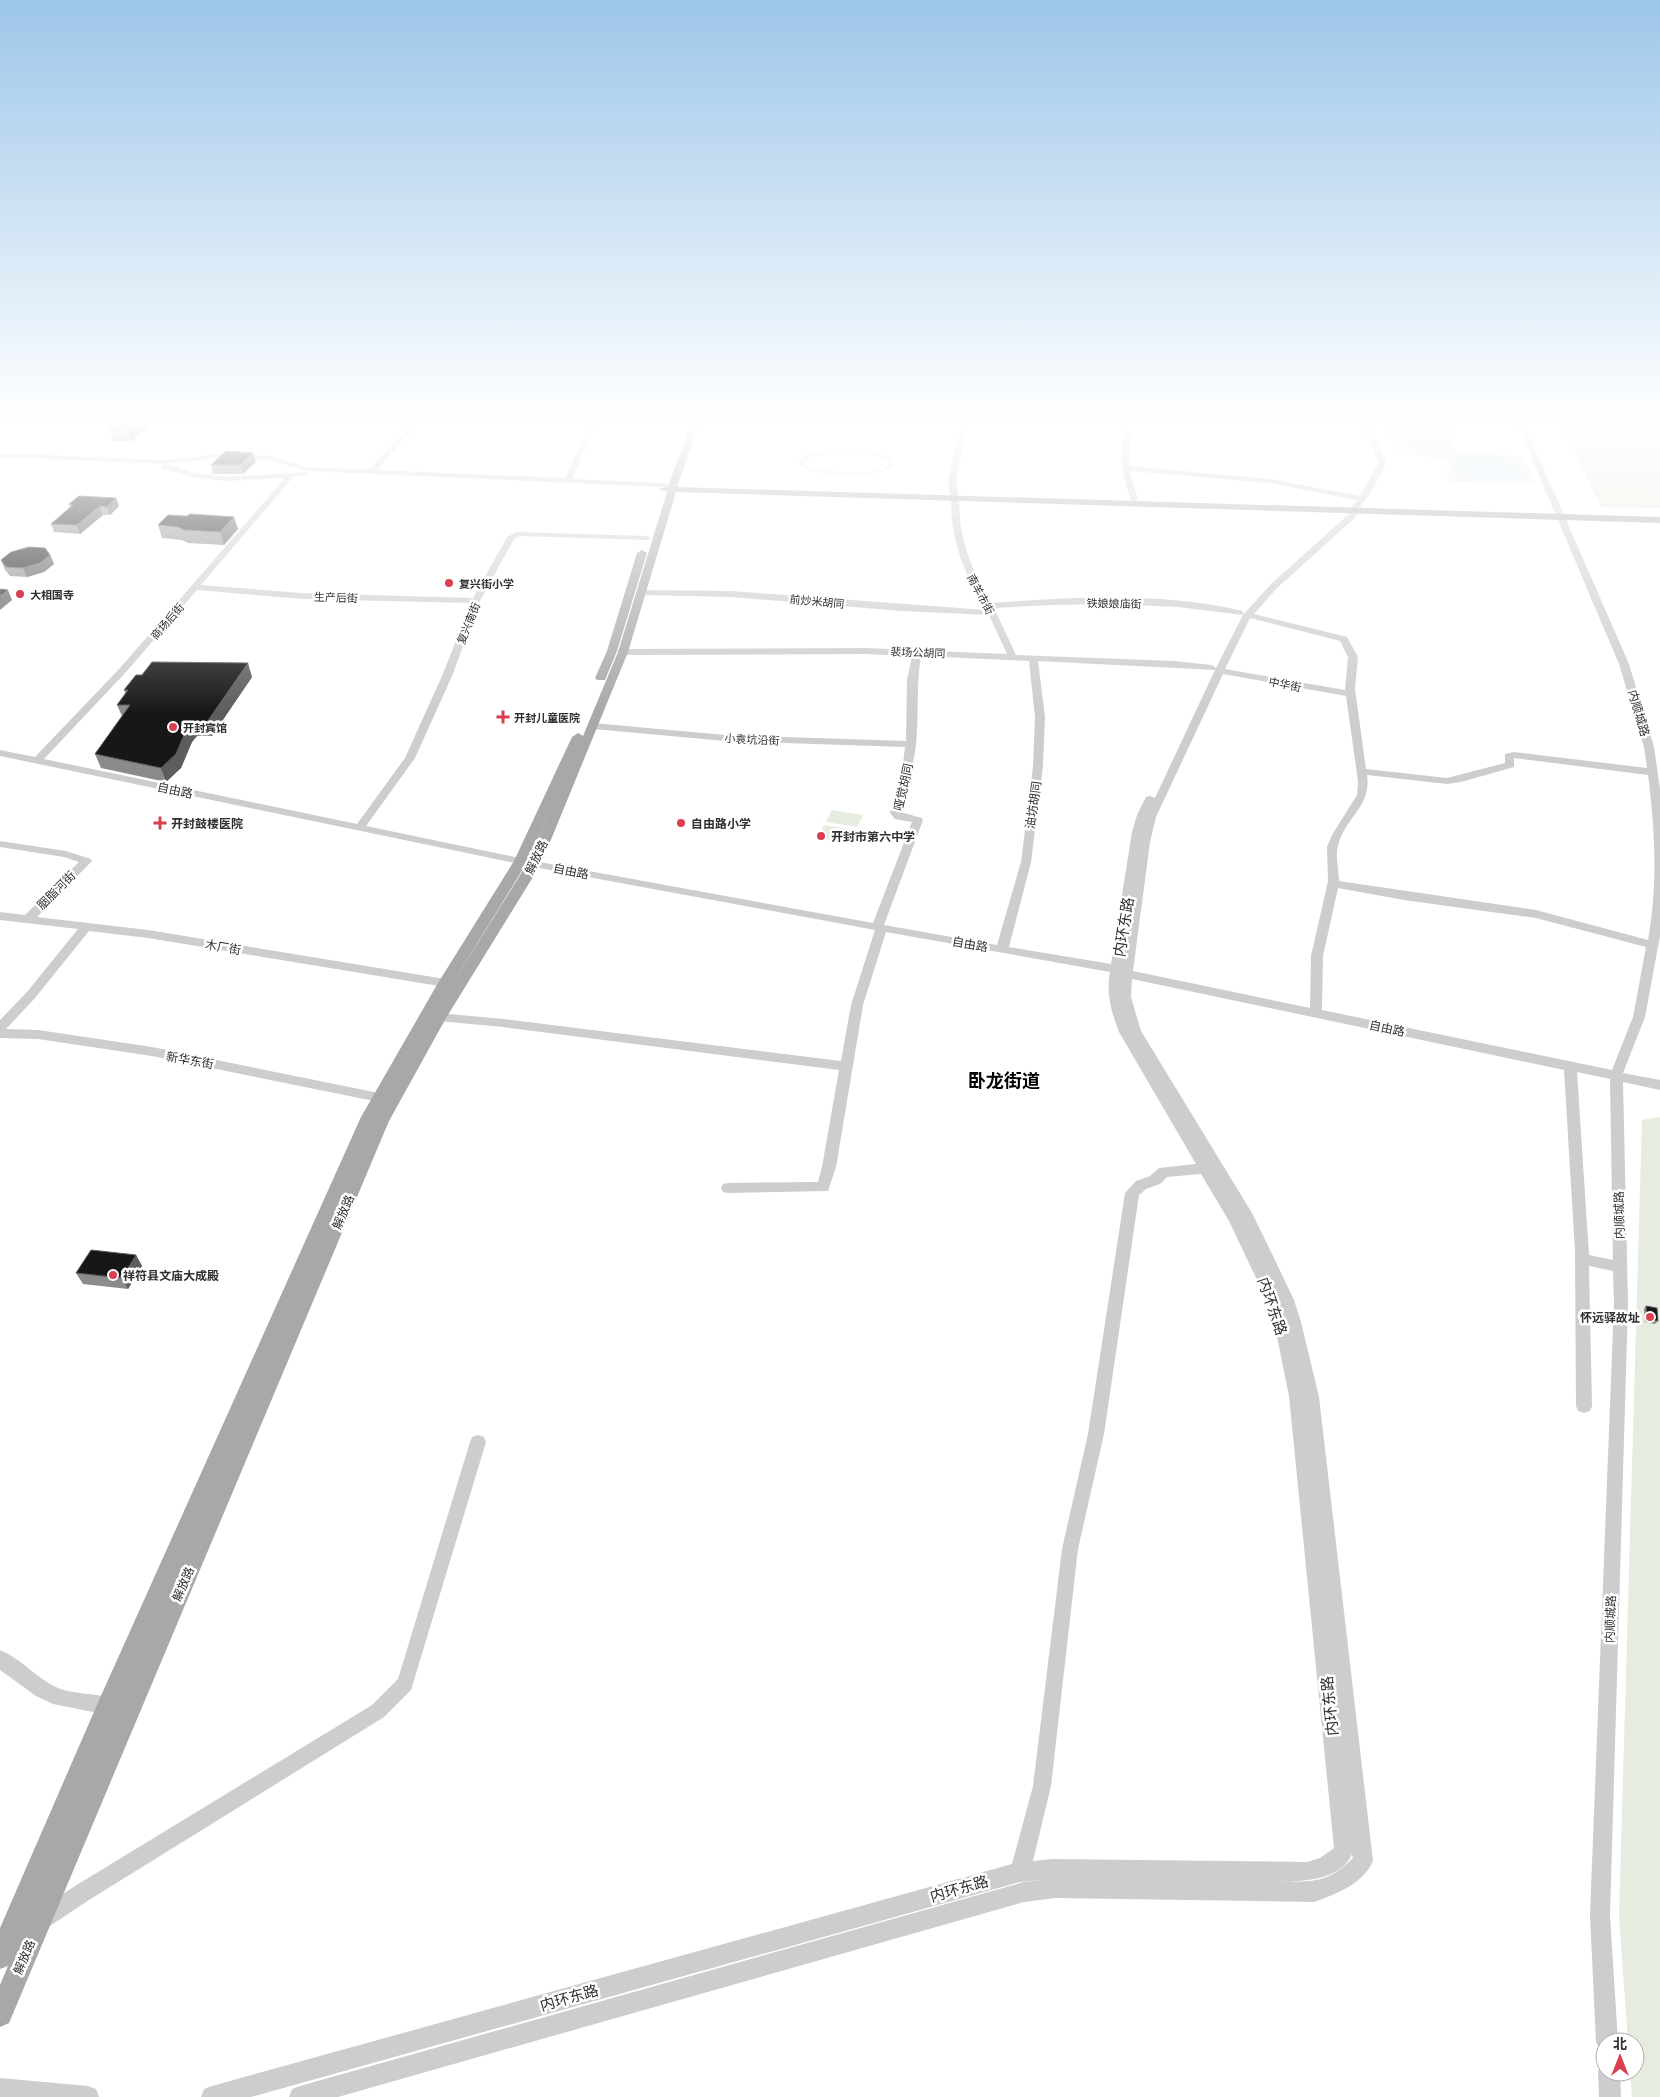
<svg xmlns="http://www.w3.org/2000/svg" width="1660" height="2097" font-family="Lato,'Noto Sans SC',sans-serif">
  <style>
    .green { fill: #e6ecdf; fill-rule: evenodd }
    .water { fill: #cde0ea }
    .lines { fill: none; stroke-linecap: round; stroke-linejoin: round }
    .minor { fill: #cdcdcd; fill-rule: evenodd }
    .major { fill: #a8a8a8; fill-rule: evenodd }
    .wall { fill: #8b8b8b }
    .shaded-wall { fill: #5d5d5d }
    .building { fill: #171717; stroke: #5d5d5d }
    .poi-dot { fill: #da3f4f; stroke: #fff; stroke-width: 2 }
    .labels { text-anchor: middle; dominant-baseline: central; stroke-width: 5; stroke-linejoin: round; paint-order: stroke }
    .far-poi-label { font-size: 11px; font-weight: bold; fill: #303030; stroke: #fff; text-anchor: start }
    .far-street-label { font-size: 11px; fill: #303030; stroke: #fff }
    .street-label { font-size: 12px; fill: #303030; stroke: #fff }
    .poi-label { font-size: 12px; font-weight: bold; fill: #303030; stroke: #fff; text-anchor: start }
    .near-street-label { font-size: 15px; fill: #303030; stroke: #fff }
    .district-label { font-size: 18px; font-weight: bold; fill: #000; stroke: #fff }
  </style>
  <rect width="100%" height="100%" fill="#fff"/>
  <g class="green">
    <path d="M1378 419H1488L1489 421 1485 422 1447 420 1456 451 1521 456 1536 484 1451 482 1445 472 1452 468 1447 459 1397 453Z"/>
    <path d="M1558 419H1660V508L1601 507Z"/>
    <path d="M820 452 876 453 892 458 895 465C884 478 830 474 813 472L805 470 798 464V460L806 454ZM821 455C836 455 882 450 889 463 887 467 885 469 880 470 866 474 815 473 805 464L808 458Z"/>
    <path d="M832 810 863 815 857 827 826 822Z"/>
    <path d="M824 825 856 830 850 843 818 838Z"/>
    <path d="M1660 1117V2097H1632L1630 2072H1635V2042H1628L1619 1916 1642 1120Z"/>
  </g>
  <g class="water">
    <path d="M1605 420 1632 422 1642 440 1615 439Z"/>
    <path d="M1393 422 1441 424 1459 454 1509 457 1521 480 1468 478 1449 452 1409 449Z"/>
  </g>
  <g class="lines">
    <g class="minor">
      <path d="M415 419H422L377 470 565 478 592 419H599L572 479 664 483 668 485 664 487 306 471 269 460 228 457 166 464 194 473 225 477 305 472 309 474 293 477 201 585 302 593 473 598 507 537 516 532 647 536 651 538 647 540 520 536 514 539 480 601 452 676 415 758 366 826 534 861 873 923 912 822 895 819 890 813 903 764 905 747 725 741 593 729 588 726 593 723 725 735 906 741 907 680 912 656 865 654 623 655 618 652 623 649 865 648 1007 654 989 615 902 611 731 597 641 595 637 592 638 590 731 591 986 610C964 572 951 543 951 499L953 497 950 495 948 479 963 419H970L956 479 958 495 956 497 959 499C959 539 971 569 991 603 1073 597 1162 592 1243 611V615L1271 584 1349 514V511L1357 500 1270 483 1130 471 1138 500 1131 502 1121 465 1123 442 1119 419H1126L1131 442 1129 466 1270 479 1360 496 1378 464 1374 450 1359 419H1366L1382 450 1386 464 1371 492 1357 511 1356 517 1277 588 1254 614 1347 637 1358 657 1355 689 1366 769 1447 778 1505 763V754L1514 752 1647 768 1644 747 1619 664 1515 419H1522L1629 664 1654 747 1660 789V936L1645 1017 1623 1073 1660 1080V1090L1623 1082 1628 1303 1610 1915 1618 2042H1605V2052L1600 2049 1596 2042 1590 1915 1614 1303 1613 1271 1589 1266 1592 1406 1590 1411 1584 1413 1578 1411 1576 1406 1575 1251 1564 1070 1132 979 1131 997 1141 1031 1252 1213 1274 1258 1294 1300 1301 1322 1319 1397 1373 1861C1363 1884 1336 1894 1314 1902L1055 1898 1024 1902 338 2097H289L292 2089 300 2086 1024 1882 1041 1880 1020 1882 251 2097H201L204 2089 212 2086 1012 1864 1033 1786 1062 1549 1088 1434 1125 1193 1136 1181 1150 1176 1159 1168 1196 1164 1119 1032C1111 1011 1106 994 1110 972L886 932 863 1005 836 1167 828 1191 728 1193 723 1192 721 1188 723 1184 728 1183 818 1182 822 1167 839 1070 503 1027 439 1021 433 1017 439 1013 503 1019 841 1061 851 1005 875 930 534 867 0 756V750L35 757 120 668 285 478 225 481 193 477 162 468 161 466 164 464 0 457V453L165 460 228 453 270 456 307 467 369 470ZM197 590 302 599 471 603 442 676 405 758 357 824 44 759 126 672ZM1114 604 1178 607 1243 615 1216 668 1212 665 1175 661 1016 655 994 608 1051 605ZM1250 618 1340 641 1348 657 1345 690 1225 669ZM921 656 1029 661 1035 717 1033 766 1021 862 997 945 884 925 923 820 922 818 900 812C906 790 913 768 916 745 919 715 916 686 921 656ZM1038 661 1215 670 1155 798 1150 796 1146 797 1137 815 1132 832 1111 964 1009 947 1031 862 1043 766 1045 717ZM1223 674 1346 696 1358 781 1357 795 1332 835 1327 847 1328 881 1311 956 1310 1008 1133 971 1150 842 1156 817ZM1514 758 1648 775C1655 828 1658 886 1648 940L1536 910 1339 881C1339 871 1335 856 1338 846 1344 818 1372 807 1367 775L1447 784 1461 782 1514 767ZM1338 888 1404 900 1536 918 1646 947 1633 1017 1612 1070 1322 1010 1323 956ZM1577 1072 1610 1079 1613 1260 1589 1255ZM1201 1174 1229 1221 1267 1301 1274 1322 1289 1396 1334 1848 1320 1858 1307 1862 1052 1859 1033 1861 1051 1786 1078 1549 1104 1434 1139 1195 1146 1189 1160 1184 1167 1177ZM1352 1854 1353 1858C1328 1884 1310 1882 1277 1881 1300 1882 1341 1881 1352 1854Z"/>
      <path d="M0 841 66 851 91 859 92 861 37 917 148 930 445 979 451 983 445 987 148 938 89 931 35 998 6 1029 38 1030 152 1047 384 1094 385 1097 384 1100 379 1102 152 1056 38 1039 0 1038V1020L27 992 78 929 0 920V912L25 915 79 862 64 857 0 847Z"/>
      <path d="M478 1435 484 1437 486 1442 411 1690 384 1717 89 1900 50 1926 43 1929 36 1926 33 1919 36 1912 75 1886 372 1705 398 1679 470 1442 472 1437Z"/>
      <path d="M0 1650C22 1659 37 1679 58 1688 75 1695 97 1692 114 1700L117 1706 114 1712 108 1715 53 1704 36 1696 0 1670Z"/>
      <path d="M1605 2063V2072H1620L1621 2097H1599L1598 2072 1601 2064Z"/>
      <path d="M0 2078 88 2086 96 2089 99 2097H0Z"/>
    </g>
    <g class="major">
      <path d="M693 419H701L677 487 1660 517V523L676 492 628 652 541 864 446 1018 389 1121 9 2023 0 2027V1985L8 1966 0 1969V1928L100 1698 361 1117 438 983 514 861 572 737 578 733 583 736 618 652 667 492 659 489 668 486ZM554 803 527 864 446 994 528 861Z"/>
      <path d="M642 550 647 553 617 651 605 680H597L595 678 607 651 637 553Z"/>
    </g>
  </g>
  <g class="wall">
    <path d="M109 419H156L132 441H113L107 423 109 421Z"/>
    <path d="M253 453 256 462 243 474H213L211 465Z"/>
    <path d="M116 498 119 506 110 515H103L80 534 54 532 51 524 70 507 69 504Z"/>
    <path d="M158 525 238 529 224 545 188 543 182 540 162 538Z"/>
    <path d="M50 555 54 564 44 572 27 577 10 576 5 570 1 560Z"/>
    <path d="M252 677 212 736H197L192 742 181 768 166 782 101 768 95 754 122 716 117 705 126 694 124 690Z"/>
    <path d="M136 1255 142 1266 128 1289 83 1284 76 1273Z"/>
    <path d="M1646 1306 1658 1321 1655 1324 1645 1322 1644 1309Z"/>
  </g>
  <g class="shaded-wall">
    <path d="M131 419H156L132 441 126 424Z"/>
    <path d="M253 453 256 462 243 474 240 465Z"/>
    <path d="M116 498 119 506 110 515 107 507Z"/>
    <path d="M100 506 103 515 80 534 77 525Z"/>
    <path d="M234 517 238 529 224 545 220 532Z"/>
    <path d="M50 555 54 564 44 572 27 577 23 568Z"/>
    <path d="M8 590 12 600 0 610V596Z"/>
    <path d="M248 663 252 677 212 736 207 722Z"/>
    <path d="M192 722 197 736 192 742 181 768 166 782 161 768 187 728Z"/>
    <path d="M136 1255 142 1266 128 1289 122 1278Z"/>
  </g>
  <g class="building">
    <path d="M111 419H131L126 424 107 423Z"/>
    <path d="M226 451 253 453 240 465H211Z"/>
    <path d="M79 496 116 498 107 507 100 506 77 525 51 524 73 505 69 504Z"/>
    <path d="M190 514 234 517 220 532 184 530 178 527 158 525 168 515 187 516Z"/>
    <path d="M29 547 45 548 50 555 40 563 23 568 6 567 1 560 11 552Z"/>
    <path d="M0 589 8 590 0 596Z"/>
    <path d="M152 662 248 663 207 722H192L187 728 176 754 161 768 95 754 130 705H117L128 690H124L136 675H142Z"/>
    <path d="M91 1250 136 1255 122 1278 76 1273Z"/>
    <path d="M1646 1306 1657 1308 1658 1321 1647 1319Z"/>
  </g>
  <linearGradient id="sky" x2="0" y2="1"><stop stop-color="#9dc6e9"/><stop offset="0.59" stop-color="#fff"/><stop offset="1" stop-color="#fff" stop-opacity="0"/></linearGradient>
  <rect width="1660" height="713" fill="url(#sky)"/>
  <g class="poi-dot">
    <circle cx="449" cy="583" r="5"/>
    <circle cx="20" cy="594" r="5"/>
    <path d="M500.5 709.5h5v5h5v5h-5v5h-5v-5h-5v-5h5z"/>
    <circle cx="173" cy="727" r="5"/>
    <path d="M157.5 815.5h5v5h5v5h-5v5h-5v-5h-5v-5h5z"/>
    <circle cx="681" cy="823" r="5"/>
    <circle cx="821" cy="836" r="5"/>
    <circle cx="113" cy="1275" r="5"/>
    <circle cx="1650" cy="1317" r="5"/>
  </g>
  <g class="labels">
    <g class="far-poi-label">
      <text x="459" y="583">复兴街小学</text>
      <text x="30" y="594">大相国寺</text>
      <text x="514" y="717">开封儿童医院</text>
      <text x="183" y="727">开封宾馆</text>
    </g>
    <g class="far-street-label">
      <text transform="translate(981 594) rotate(62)">南羊市街</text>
      <text transform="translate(336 597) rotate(2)">生产后街</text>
      <text transform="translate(817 601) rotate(5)">前炒米胡同</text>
      <text transform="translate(1114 603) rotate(1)">铁娘娘庙街</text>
      <text transform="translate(167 621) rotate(-49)">商场后街</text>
      <text transform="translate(468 623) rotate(-68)">复兴南街</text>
      <text transform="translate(918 652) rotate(2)">裴场公胡同</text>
      <text transform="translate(1285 684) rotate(11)">中华街</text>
      <text transform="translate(752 739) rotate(3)">小袁坑沿街</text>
    </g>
    <g class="street-label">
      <text transform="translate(1639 713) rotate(74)">内顺城路</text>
      <text transform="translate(903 787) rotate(-77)">哑觉胡同</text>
      <text transform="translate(175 790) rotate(12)">自由路</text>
      <text transform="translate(1033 805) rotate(-82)">油坊胡同</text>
      <text transform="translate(536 857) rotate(-64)">解放路</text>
      <text transform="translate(571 871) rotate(11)">自由路</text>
      <text transform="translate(56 890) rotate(-45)">胭脂河街</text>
      <text transform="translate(970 944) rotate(10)">自由路</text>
      <text transform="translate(223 947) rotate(10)">木厂街</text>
      <text transform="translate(1387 1028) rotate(12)">自由路</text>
      <text transform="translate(190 1060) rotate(10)">新华东街</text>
      <text transform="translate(343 1212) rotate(-67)">解放路</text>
      <text transform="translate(1619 1215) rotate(-91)">内顺城路</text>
      <text transform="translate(183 1584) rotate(-67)">解放路</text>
      <text transform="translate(1610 1619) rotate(-88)">内顺城路</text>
      <text transform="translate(24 1957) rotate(-67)">解放路</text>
    </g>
    <g class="poi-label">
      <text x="171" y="823">开封鼓楼医院</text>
      <text x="691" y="823">自由路小学</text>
      <text x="831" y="836">开封市第六中学</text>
      <text x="123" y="1275">祥符县文庙大成殿</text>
      <text x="1640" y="1317" text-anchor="end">怀远驿故址</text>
    </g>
    <g class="near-street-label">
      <text transform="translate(1123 927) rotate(-81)">内环东路</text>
      <text transform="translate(1273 1306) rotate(71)">内环东路</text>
      <text transform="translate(1329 1706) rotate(-96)">内环东路</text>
      <text transform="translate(959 1888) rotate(-16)">内环东路</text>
      <text transform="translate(569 1997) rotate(-16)">内环东路</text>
    </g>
    <g class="district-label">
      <text x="1004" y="1080">卧龙街道</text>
    </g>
  </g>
  <g transform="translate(1620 2057)"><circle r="24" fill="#ffffff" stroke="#acacac"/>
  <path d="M0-4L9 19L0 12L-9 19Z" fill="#da3f4f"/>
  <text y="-8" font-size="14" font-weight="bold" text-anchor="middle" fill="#303030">北</text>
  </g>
</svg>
